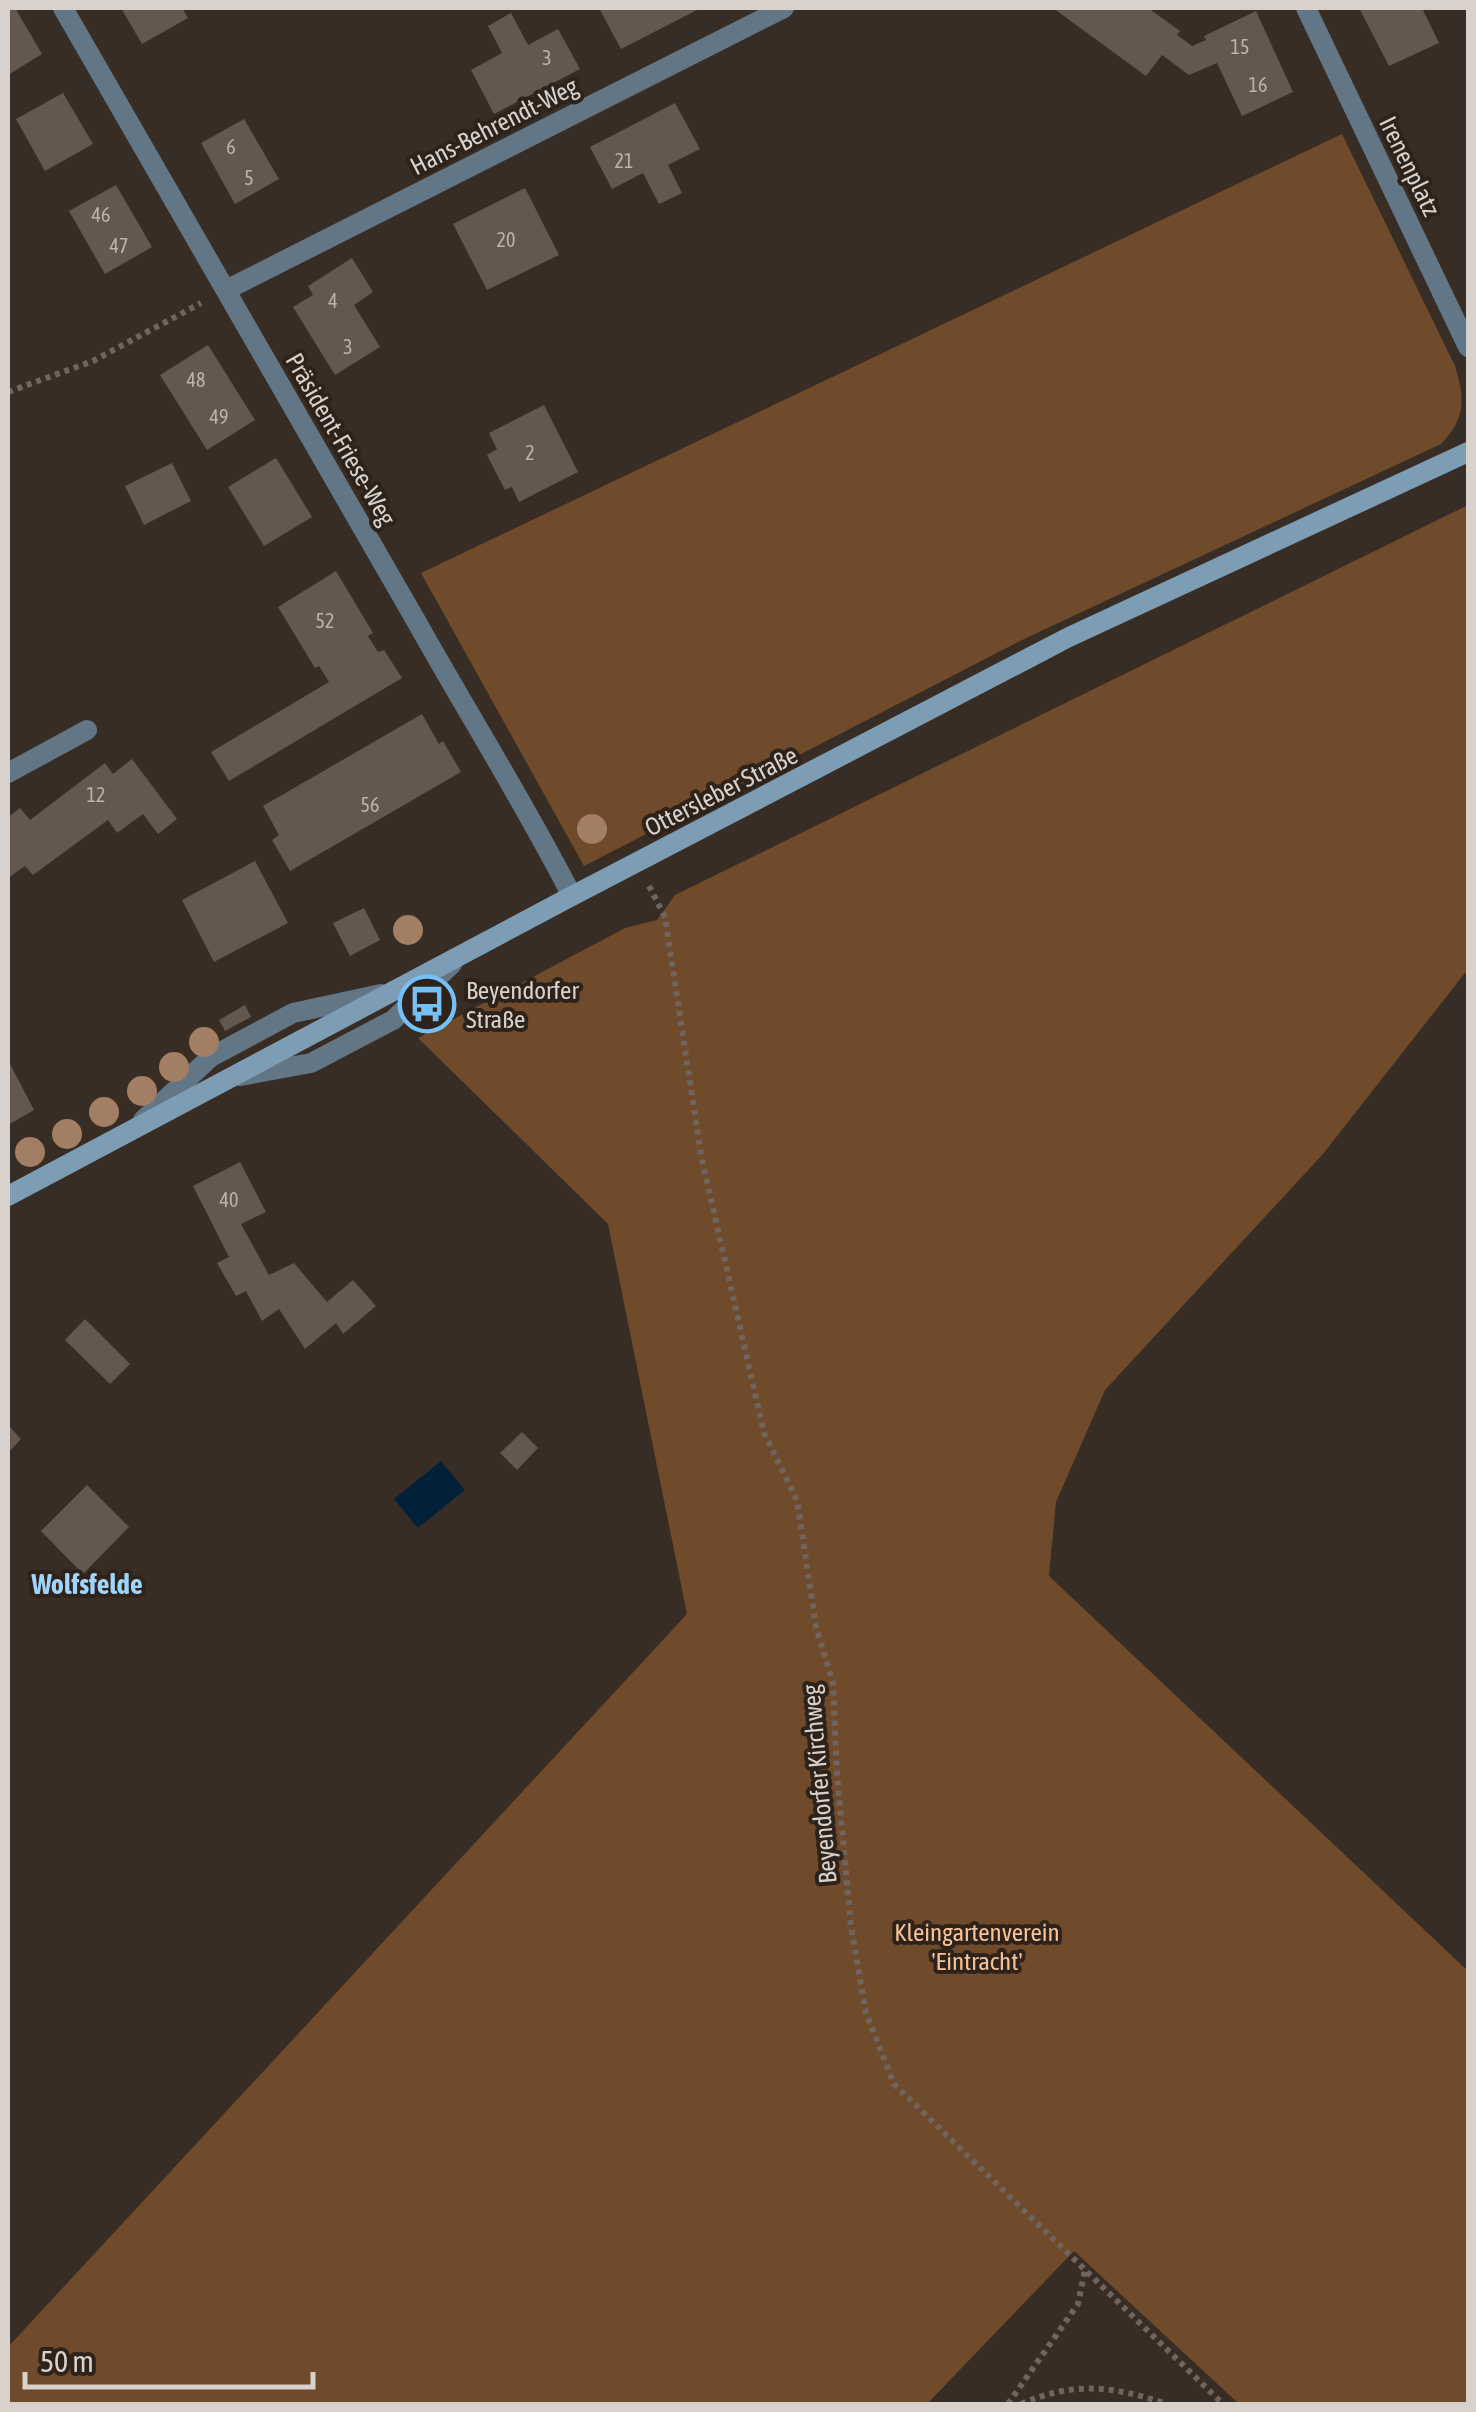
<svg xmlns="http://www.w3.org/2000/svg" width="1476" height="2412" font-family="'Asap Condensed',sans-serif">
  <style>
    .green { fill: #6f4a2b }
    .water { fill: #002138 }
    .building { fill: #63574e }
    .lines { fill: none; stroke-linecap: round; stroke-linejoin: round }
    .path { stroke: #6f655e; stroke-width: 6; stroke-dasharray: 5 5; stroke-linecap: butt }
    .street { stroke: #627685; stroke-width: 20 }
    .secondary { stroke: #7d9db5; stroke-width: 20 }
    .tree { fill: #a27f64 }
    .labels { text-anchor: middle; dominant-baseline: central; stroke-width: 8; stroke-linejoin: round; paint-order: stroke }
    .number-label { font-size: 20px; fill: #bcb3ac }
    .street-label { font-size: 25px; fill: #d9d2cc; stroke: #2e231b }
    .poi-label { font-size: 25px; fill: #d9d2cc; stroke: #2e231b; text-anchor: start }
    .park-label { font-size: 25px; fill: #f8c297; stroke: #2e231b }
    .neighbourhood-label { font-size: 28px; font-weight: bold; fill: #9fd4fd; stroke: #2e231b }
  </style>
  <rect width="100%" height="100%" fill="#382d25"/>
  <g class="green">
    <path d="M1342 134 1455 366C1465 399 1466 418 1441 444L1024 639 584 866 421 573Z"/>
    <path d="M1468 505V969L1323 1154 1105 1390 1056 1502 1049 1576 1468 1971V2404H1239L1074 2251 927 2404H8V2347L687 1614 608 1224 418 1038 625 928 657 920 675 895Z"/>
  </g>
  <path class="water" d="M441 1461 465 1490 418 1528 394 1499Z"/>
  <g class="building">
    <path d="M8 8H15L42 54 8 75Z"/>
    <path d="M121 8H182L188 18 142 44Z"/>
    <path d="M599 8H701L621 49Z"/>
    <path d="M1053 8H1148L1180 31 1177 35 1192 46 1206 40 1204 36 1256 11 1293 92 1242 116 1217 63 1189 75 1162 55 1146 76Z"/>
    <path d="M1359 8H1422L1439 43 1389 66Z"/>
    <path d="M511 13 528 45 558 29 580 69 494 114 471 70 502 53 488 26Z"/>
    <path d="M63 93 93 144 45 171 16 119Z"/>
    <path d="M675 103 700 149 668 165 682 193 659 204 643 173 612 189 590 147Z"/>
    <path d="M244 119 279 179 235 204 201 143Z"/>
    <path d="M116 185 152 247 105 274 69 211Z"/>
    <path d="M525 188 559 255 487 290 453 224Z"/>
    <path d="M352 258 373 292 354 305 380 347 335 375 293 307 313 295 308 286Z"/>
    <path d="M208 345 255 420 207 450 160 375Z"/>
    <path d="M544 405 578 472 519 502 512 487 505 490 487 455 497 449 489 433Z"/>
    <path d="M276 458 312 517 264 546 228 487Z"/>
    <path d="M172 463 191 501 144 525 125 486Z"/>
    <path d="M336 571 373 633 368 636 378 652 384 650 402 678 229 781 211 752 329 682 319 666 315 668 278 607Z"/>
    <path d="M422 714 439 744 443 741 461 772 290 871 272 840 279 835 263 806Z"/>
    <path d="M132 759 177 819 158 834 143 814 117 833 108 820 33 875 25 866 8 878V817L20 808 30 820 105 763 113 774Z"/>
    <path d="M255 861 288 923 214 962 182 900Z"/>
    <path d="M364 908 380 940 350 956 333 923Z"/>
    <path d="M448 1000 454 1011 431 1023 425 1012Z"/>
    <path d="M245 1005 251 1017 225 1031 219 1020Z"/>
    <path d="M8 1060 34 1110 8 1125Z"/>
    <path d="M240 1162 266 1212 241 1224 269 1275 294 1263 327 1302 353 1280 376 1306 343 1334 336 1323 305 1349 279 1309 262 1321 246 1291 236 1296 217 1263 229 1257 193 1186Z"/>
    <path d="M85 1319 130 1364 110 1384 65 1340Z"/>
    <path d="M8 1425 21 1439 8 1453Z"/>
    <path d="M522 1432 538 1448 517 1470 500 1453Z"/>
    <path d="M87 1485 129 1527 83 1574 41 1531Z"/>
  </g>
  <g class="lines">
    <g class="path">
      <path d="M8 392 93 361 201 303"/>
      <path d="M649 886 665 917 701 1155 764 1433 797 1500 816 1627 833 1683 837 1775 851 1927 866 2013 894 2084 1223 2404"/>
      <path d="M1008 2404 1078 2304 1085 2270"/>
      <path d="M1021 2404C1074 2381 1113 2386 1167 2404"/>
    </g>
    <g class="street">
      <path d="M63 8C182 211 299 415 415 619 467 712 524 802 572 896"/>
      <path d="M1306 8 1468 347"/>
      <path d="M228 289 784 8"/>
      <path d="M8 773 87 730"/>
      <path d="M240 1076 311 1063 393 1020 452 964"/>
      <path d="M143 1120 211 1057 293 1013 381 994"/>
    </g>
    <path class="secondary" d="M8 1196 572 896 1069 637 1468 452"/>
  </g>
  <g class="tree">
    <circle cx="592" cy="829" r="15"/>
    <circle cx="408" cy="930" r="15"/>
    <circle cx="204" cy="1042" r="15"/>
    <circle cx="174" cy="1067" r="15"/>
    <circle cx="142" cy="1091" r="15"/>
    <circle cx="104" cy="1112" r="15"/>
    <circle cx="67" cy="1134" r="15"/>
    <circle cx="30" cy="1152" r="15"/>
  </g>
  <defs>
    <g id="bus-ring" transform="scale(2.875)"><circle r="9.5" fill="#2e231b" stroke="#75c0f6" stroke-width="1.5"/><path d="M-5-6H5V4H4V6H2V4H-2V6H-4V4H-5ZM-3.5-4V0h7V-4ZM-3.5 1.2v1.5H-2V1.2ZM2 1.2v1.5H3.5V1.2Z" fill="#75c0f6"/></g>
  </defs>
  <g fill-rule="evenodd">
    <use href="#bus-ring" x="427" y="1004"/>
  </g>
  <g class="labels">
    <g class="number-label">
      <text x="1240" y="46">15</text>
      <text x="547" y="57">3</text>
      <text x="1258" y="84">16</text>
      <text x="231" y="146">6</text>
      <text x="624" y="160">21</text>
      <text x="249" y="177">5</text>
      <text x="101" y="214">46</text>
      <text x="506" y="239">20</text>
      <text x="119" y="245">47</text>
      <text x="333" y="300">4</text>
      <text x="348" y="346">3</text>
      <text x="196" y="379">48</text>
      <text x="219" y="416">49</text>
      <text x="530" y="452">2</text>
      <text x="325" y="620">52</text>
      <text x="96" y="794">12</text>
      <text x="370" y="804">56</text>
      <text x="229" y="1199">40</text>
    </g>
    <g class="street-label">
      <text transform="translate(494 126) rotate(-27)">Hans-Behrendt-Weg</text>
      <text transform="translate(1410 166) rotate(64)">Irenenplatz</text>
      <text transform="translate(341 439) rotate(60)">Präsident-Friese-Weg</text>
      <text transform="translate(721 791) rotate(-27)">Ottersleber Straße</text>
      <text transform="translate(819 1784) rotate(-95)">Beyendorfer Kirchweg</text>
    </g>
    <g class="poi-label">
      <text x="466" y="990">Beyendorfer<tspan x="466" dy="29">Straße</tspan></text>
    </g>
    <g class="park-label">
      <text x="977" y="1932">Kleingartenverein<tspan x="977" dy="29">'Eintracht'</tspan></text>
    </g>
    <g class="neighbourhood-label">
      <text x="87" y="1584">Wolfsfelde</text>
    </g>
  </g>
  <rect width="1476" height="2412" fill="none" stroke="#d9d2cc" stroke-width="20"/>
  <path d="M25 2372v15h288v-15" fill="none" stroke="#d9d2cc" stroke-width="5"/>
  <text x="40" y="2372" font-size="30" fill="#d9d2cc" stroke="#2e231b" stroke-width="8" paint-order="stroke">50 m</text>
</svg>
